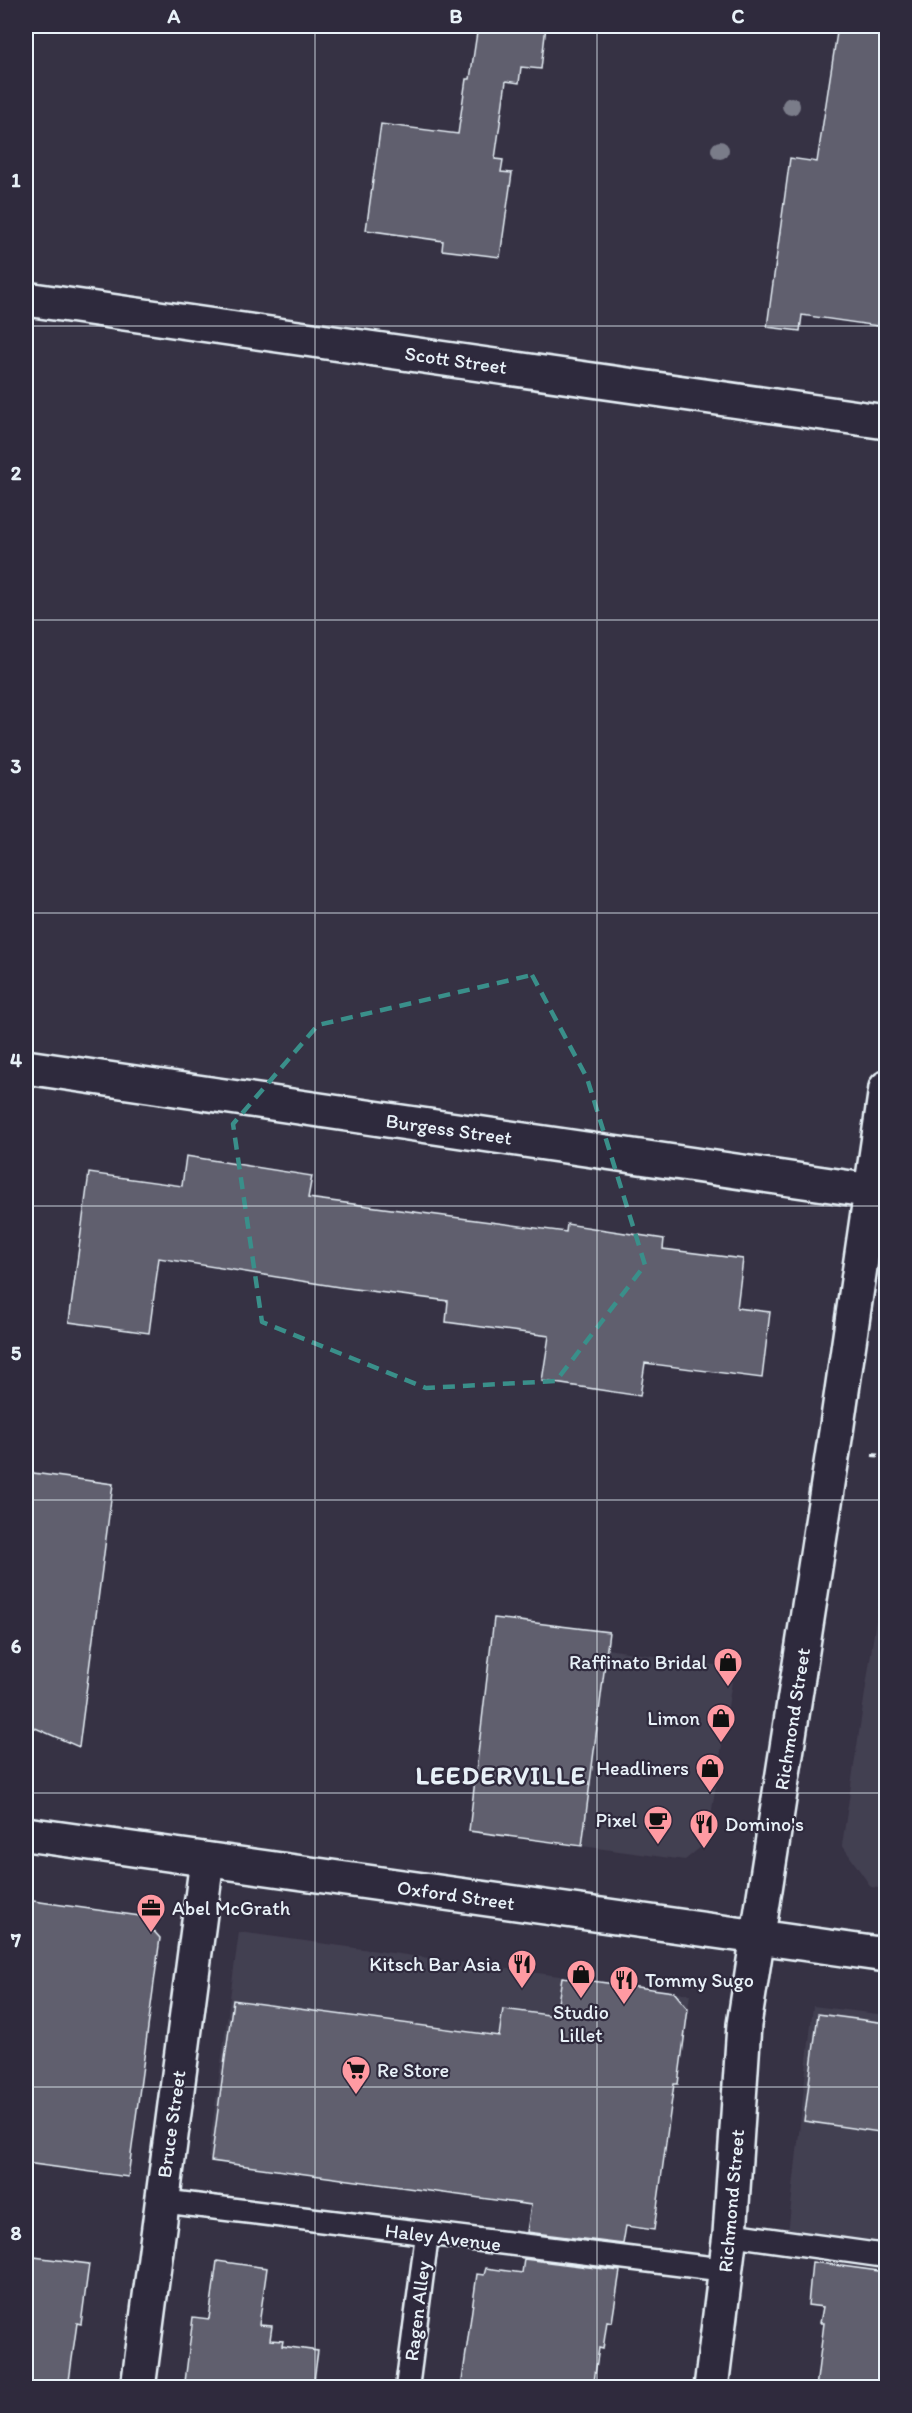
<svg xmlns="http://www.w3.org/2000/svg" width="912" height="2413" font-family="Itim,sans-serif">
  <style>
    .built { fill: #433f51 }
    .building { fill: #605e6e; stroke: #e8f1f8; stroke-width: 1.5 }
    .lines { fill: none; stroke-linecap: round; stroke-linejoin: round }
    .lane-casing { stroke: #e8f1f8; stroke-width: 27 }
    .street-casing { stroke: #e8f1f8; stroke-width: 38 }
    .primary-casing { stroke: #e8f1f8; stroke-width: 38 }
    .path { stroke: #e8f1f8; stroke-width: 4; stroke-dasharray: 6 4.5; stroke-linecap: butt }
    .lane { stroke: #2f2a3d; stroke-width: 22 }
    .street { stroke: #2f2a3d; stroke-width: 33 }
    .primary { stroke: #2f2a3d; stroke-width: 33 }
    .tree { fill: #7a7b89 }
    .marked { fill: none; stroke: #3a8f8a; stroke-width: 4.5; stroke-dasharray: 12 8; stroke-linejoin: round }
    .grid { fill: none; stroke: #e8f1f8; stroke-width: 1.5; stroke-opacity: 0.55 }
    .labels { text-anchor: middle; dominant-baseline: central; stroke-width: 4.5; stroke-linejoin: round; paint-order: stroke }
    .street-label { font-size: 20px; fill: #e8f1f8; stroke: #2f2a3d }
    .poi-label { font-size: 20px; fill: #e8f1f8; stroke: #2f2a3d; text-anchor: end }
    .district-label { font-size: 26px; font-weight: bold; letter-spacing: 1.5px; fill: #e8f1f8; stroke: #2f2a3d }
    .neatline { fill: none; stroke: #e8f1f8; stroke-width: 2 }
    .grid-label { font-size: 20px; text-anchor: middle; font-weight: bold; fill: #e8f1f8 }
  </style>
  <rect width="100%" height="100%" fill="#363244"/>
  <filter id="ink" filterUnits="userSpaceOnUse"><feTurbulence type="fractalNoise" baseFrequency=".0167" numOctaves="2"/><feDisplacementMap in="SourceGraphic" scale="12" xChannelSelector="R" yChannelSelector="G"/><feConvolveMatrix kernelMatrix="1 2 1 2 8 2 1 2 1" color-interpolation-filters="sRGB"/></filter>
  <g filter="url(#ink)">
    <g class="built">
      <path d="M886 1554V1889L871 1887 842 1845Z"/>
      <path d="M607 1649 734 1668 707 1842 685 1860 582 1846Z"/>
      <path d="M239 1932 690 1994 678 2084 549 2067 531 2202 208 2158Z"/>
      <path d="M813 2006 886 2015V2248L788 2233Z"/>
    </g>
    <g class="building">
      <path d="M478 26H546L541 69 521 67 519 83 506 81 495 159 503 160 501 172 512 173 500 257 442 250 443 241 366 230 381 124 458 134 466 79H470Z"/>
      <path d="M838 26H886V263L878 326 802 315 800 331 767 327 790 158 817 162Z"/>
      <path d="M186 1156 312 1176 308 1198 566 1232 567 1224 664 1239 663 1249 743 1259 737 1308 770 1312 762 1378 645 1363 640 1396 542 1381 549 1336 446 1322 448 1301 339 1287 159 1258 149 1333 69 1322 89 1173 182 1186Z"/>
      <path d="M26 1472 113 1484 79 1747 26 1724Z"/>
      <path d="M494 1618 609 1632 582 1846 469 1831Z"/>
      <path d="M26 1900 140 1916 160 1938 128 2177 26 2163Z"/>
      <path d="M562 1977 674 1992 688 2009 678 2084H674L654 2230 626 2226 623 2244 527 2232 531 2205 211 2161 233 2000 499 2036 503 2009 556 2016Z"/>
      <path d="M818 2014 886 2023V2133L804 2121Z"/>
      <path d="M26 2256 89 2264 81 2324 77 2323 68 2388H26Z"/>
      <path d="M524 2259 620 2271 612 2322 607 2321 603 2349 599 2348 593 2388H461L477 2274 484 2275 486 2268 522 2273Z"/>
      <path d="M217 2261 267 2268 259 2325 272 2326 270 2340 283 2341 282 2346 318 2351 313 2388H226L185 2382 193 2317 209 2319Z"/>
      <path d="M812 2262 886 2272V2388H816L824 2323H820L823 2307 808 2305Z"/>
    </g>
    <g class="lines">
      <g class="lane-casing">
        <g id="lane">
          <path d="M161 2201 726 2270"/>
          <path d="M730 2234 886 2256"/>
          <path d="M407 2388 427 2235"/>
        </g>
      </g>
      <g class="street-casing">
        <g id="street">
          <path d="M26 299 886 422"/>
          <path d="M26 1067 872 1191"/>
          <path d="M138 2388 207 1860"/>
          <path d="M711 2388 730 2234 744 2025 836 1432 886 1088"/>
        </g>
      </g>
      <g class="primary-casing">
        <path id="primary" d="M26 1834 886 1955"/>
      </g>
      <path class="path" d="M872 1455 886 1456"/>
      <use href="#lane" class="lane"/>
      <use href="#street" class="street"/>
      <use href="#primary" class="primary"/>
    </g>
    <g class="tree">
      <circle cx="791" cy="106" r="9"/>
      <circle cx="720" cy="150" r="9"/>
    </g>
  </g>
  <path class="marked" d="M532 975 587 1078 645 1265 556 1381 426 1388 262 1322 233 1124 318 1025Z"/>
  <path class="grid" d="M315 26V2388M597 26V2388M26 326H886M26 620H886M26 913H886M26 1206H886M26 1500H886M26 1793H886M26 2087H886"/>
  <defs>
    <g id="shop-pin" transform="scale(1.5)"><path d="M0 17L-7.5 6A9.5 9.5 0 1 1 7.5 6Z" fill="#ff9aa2" stroke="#2f2a3d"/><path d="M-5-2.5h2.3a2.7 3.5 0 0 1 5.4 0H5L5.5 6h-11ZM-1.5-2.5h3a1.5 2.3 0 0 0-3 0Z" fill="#111"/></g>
    <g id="cafe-pin" transform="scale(1.5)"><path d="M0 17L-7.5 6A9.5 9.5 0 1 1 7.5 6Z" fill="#ff9aa2" stroke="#2f2a3d"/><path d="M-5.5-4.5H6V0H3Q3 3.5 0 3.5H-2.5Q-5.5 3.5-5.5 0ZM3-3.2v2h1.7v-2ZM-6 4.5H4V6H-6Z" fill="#111"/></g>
    <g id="restaurant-pin" transform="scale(1.5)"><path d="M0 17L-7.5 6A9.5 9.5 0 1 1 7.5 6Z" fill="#ff9aa2" stroke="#2f2a3d"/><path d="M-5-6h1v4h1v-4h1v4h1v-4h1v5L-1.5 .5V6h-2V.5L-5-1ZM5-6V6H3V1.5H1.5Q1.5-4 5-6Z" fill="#111"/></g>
    <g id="office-pin" transform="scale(1.5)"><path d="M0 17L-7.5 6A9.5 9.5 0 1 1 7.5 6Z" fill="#ff9aa2" stroke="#2f2a3d"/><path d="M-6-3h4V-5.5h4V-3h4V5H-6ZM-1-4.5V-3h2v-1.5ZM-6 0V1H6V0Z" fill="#111"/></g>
    <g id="supermarket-pin" transform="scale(1.5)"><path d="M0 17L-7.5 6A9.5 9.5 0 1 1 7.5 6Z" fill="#ff9aa2" stroke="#2f2a3d"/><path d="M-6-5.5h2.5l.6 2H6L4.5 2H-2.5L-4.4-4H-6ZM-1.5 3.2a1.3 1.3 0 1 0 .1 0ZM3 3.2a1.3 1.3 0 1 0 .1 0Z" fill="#111"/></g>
  </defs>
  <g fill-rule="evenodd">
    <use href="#shop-pin" x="728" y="1662"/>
    <use href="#shop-pin" x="721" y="1718"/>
    <use href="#shop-pin" x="710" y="1768"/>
    <use href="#cafe-pin" x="658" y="1820"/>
    <use href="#restaurant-pin" x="704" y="1824"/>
    <use href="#office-pin" x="151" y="1908"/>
    <use href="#restaurant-pin" x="522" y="1964"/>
    <use href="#shop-pin" x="581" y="1974"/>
    <use href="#restaurant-pin" x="624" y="1980"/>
    <use href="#supermarket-pin" x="356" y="2070"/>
  </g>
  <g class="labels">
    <g class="street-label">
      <text transform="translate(456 360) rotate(8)">Scott Street</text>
      <text transform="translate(449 1129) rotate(8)">Burgess Street</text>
      <text transform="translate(792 1719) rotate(-81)">Richmond Street</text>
      <text transform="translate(456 1895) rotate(8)">Oxford Street</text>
      <text transform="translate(171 2124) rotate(-82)">Bruce Street</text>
      <text transform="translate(731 2201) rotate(-85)">Richmond Street</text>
      <text transform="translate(443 2237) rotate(7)">Haley Avenue</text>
      <text transform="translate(417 2311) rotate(-83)">Ragen Alley</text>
    </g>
    <g class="poi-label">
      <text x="707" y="1662">Raffinato Bridal</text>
      <text x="700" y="1718">Limon</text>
      <text x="689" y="1768">Headliners</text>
      <text x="637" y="1820">Pixel</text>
      <text x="725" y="1824" text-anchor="start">Domino's</text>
      <text x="172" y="1908" text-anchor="start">Abel McGrath</text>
      <text x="501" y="1964">Kitsch Bar Asia</text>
      <text x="645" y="1980" text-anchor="start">Tommy Sugo</text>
      <text x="581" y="2012" text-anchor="middle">Studio<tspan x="581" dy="23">Lillet</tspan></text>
      <text x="377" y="2070" text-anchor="start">Re Store</text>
    </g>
    <g class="district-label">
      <text x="501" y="1775">LEEDERVILLE</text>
    </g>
  </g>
  <rect width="912" height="2413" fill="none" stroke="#2f2a3d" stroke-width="66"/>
  <rect x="33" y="33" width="846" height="2347" class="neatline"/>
  <g class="grid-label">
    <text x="174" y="23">A</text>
    <text x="456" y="23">B</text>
    <text x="738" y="23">C</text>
    <text x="16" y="187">1</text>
    <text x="16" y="480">2</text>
    <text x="16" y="773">3</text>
    <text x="16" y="1067">4</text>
    <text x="16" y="1360">5</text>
    <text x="16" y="1653">6</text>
    <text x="16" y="1947">7</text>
    <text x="16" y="2240">8</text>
  </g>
</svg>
